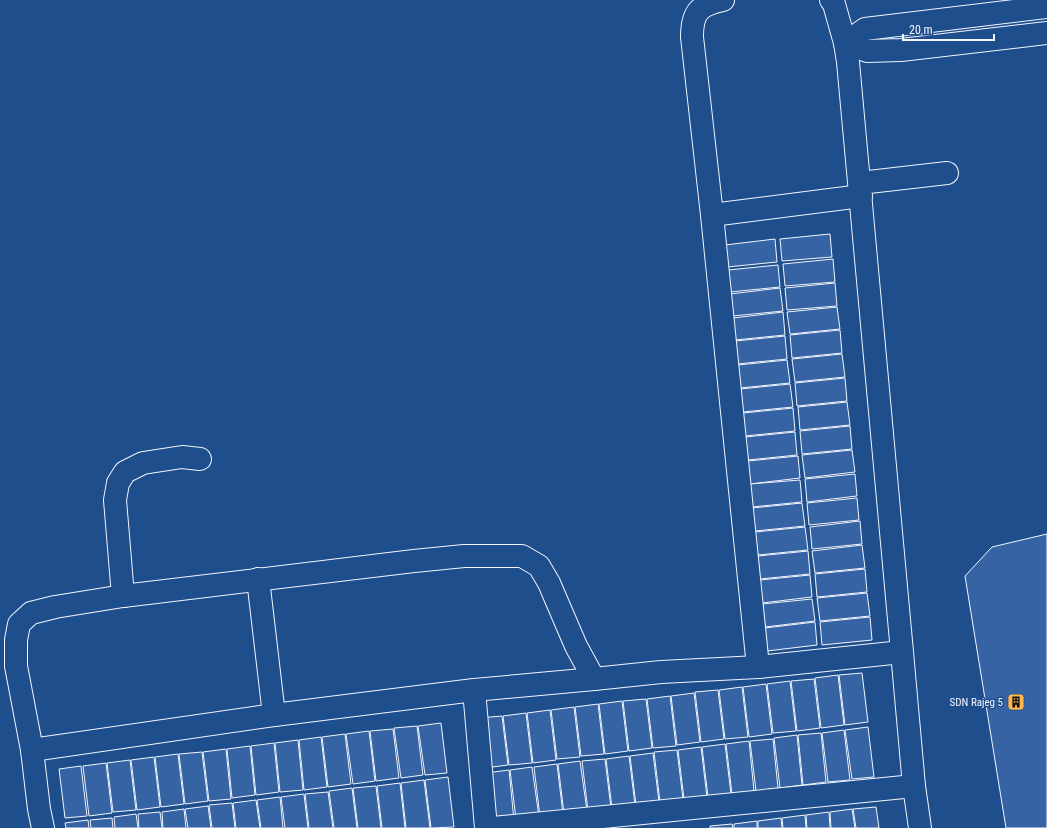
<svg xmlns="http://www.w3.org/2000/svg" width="1047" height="828" font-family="'Roboto Condensed',sans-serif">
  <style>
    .building { fill: #3563a3; stroke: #f2f6ff }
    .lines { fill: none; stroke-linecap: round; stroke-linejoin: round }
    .minor-casing { stroke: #f2f6ff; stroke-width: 24 }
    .minor { stroke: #1f4e8c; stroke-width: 22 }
    .labels { text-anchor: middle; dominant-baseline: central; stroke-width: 3; stroke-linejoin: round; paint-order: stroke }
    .poi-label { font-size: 11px; fill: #f2f6ff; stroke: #1f4e8c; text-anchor: end }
  </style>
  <rect width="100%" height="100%" fill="#1f4e8c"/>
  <g class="building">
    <path d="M830 234 832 257 782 261 780 239Z"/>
    <path d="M775 239 777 262 727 267 725 245Z"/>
    <path d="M833 259 835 282 785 286 783 264Z"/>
    <path d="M778 265 780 287 730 292 728 270Z"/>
    <path d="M835 283 837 306 787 310 785 288Z"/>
    <path d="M780 288 783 311 733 316 730 294Z"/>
    <path d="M837 307 840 329 790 334 787 312Z"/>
    <path d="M783 312 785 335 735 340 733 318Z"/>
    <path d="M840 330 842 353 792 358 790 335Z"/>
    <path d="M785 336 787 359 737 364 735 341Z"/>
    <path d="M842 354 845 377 795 382 792 359Z"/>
    <path d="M787 360 790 383 740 388 738 365Z"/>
    <path d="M845 378 847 401 797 406 795 383Z"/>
    <path d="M790 384 793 407 743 412 740 389Z"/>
    <path d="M847 402 850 425 800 430 798 407Z"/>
    <path d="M793 408 795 431 745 436 743 413Z"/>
    <path d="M850 426 852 449 802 454 800 431Z"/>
    <path d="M795 432 797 455 748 460 745 437Z"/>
    <path d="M852 450 855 472 805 478 802 455Z"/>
    <path d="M798 456 800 478 750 484 748 461Z"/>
    <path d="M855 474 857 496 807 502 805 479Z"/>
    <path d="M800 480 802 502 752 507 750 484Z"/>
    <path d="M857 498 859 520 809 525 807 503Z"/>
    <path d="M802 503 805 526 755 531 752 508Z"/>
    <path d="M860 521 862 544 812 549 810 527Z"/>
    <path d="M805 527 808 550 758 555 755 532Z"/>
    <path d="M1047 534V828H1006L965 576 992 547Z"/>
    <path d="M862 545 865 568 815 573 812 551Z"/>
    <path d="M808 551 810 574 760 579 758 556Z"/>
    <path d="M865 569 867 592 817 597 815 574Z"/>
    <path d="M810 575 812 597 762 603 760 580Z"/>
    <path d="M867 593 870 616 820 621 817 598Z"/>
    <path d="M812 599 815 621 765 627 762 604Z"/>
    <path d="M870 617 872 640 822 645 820 622Z"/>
    <path d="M815 622 817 645 767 651 765 628Z"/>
    <path d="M862 673 868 722 845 725 839 675Z"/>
    <path d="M838 675 844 725 821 728 815 678Z"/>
    <path d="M814 679 820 728 797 731 791 681Z"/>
    <path d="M790 681 796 731 773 733 767 684Z"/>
    <path d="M766 684 772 734 749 737 743 687Z"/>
    <path d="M742 687 748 737 725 739 719 690Z"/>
    <path d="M718 690 724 739 701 742 695 692Z"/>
    <path d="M694 693 700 742 677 745 671 696Z"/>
    <path d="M670 696 676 746 653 748 647 699Z"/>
    <path d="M646 699 652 748 629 751 623 701Z"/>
    <path d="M622 701 628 751 605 754 599 704Z"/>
    <path d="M598 704 604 754 581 756 575 707Z"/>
    <path d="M574 707 580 757 557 759 551 710Z"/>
    <path d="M550 710 556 760 533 763 527 713Z"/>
    <path d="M526 713 532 763 509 765 503 716Z"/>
    <path d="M502 716 508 765 485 768 479 718Z"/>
    <path d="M441 723 447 773 425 775 418 726Z"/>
    <path d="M417 726 423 775 401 778 394 728Z"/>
    <path d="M868 727 874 777 852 779 845 730Z"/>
    <path d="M393 729 399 778 376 781 370 731Z"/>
    <path d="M844 730 850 780 828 782 822 733Z"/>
    <path d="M369 731 375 781 353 784 346 734Z"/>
    <path d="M821 733 826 782 803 785 798 735Z"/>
    <path d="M345 734 351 784 328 787 322 737Z"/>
    <path d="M797 735 802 785 780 788 774 738Z"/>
    <path d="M321 737 327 787 304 790 299 740Z"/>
    <path d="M773 739 778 788 756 791 750 741Z"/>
    <path d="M298 740 303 790 280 792 275 743Z"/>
    <path d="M749 741 754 791 732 794 726 744Z"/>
    <path d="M274 743 279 792 256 795 251 746Z"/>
    <path d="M725 744 731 794 708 797 702 747Z"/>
    <path d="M250 746 255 795 232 798 227 749Z"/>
    <path d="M701 747 707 797 684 799 678 750Z"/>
    <path d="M226 749 231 799 209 801 203 752Z"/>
    <path d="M677 750 683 799 660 802 654 752Z"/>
    <path d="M202 752 208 801 185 804 179 754Z"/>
    <path d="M653 753 659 802 636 805 630 756Z"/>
    <path d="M178 754 184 804 161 807 155 757Z"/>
    <path d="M629 756 635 805 612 808 606 759Z"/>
    <path d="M154 757 160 807 137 810 131 760Z"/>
    <path d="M605 759 611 808 588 811 582 761Z"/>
    <path d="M130 760 136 810 113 812 107 763Z"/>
    <path d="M580 761 587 811 564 814 558 764Z"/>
    <path d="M106 763 112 813 89 816 83 766Z"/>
    <path d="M557 764 563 814 540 817 534 767Z"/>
    <path d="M81 766 87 816 65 818 59 769Z"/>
    <path d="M532 767 539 817 516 819 510 770Z"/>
    <path d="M509 770 514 820 492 822 486 773Z"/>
    <path d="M448 777 454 827 431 828 425 780Z"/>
    <path d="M424 780 430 828H406L401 783Z"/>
    <path d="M400 783 405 828H382L377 786Z"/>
    <path d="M376 786 381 828H358L353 788Z"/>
    <path d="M352 788 357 828H334L329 791Z"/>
    <path d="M328 792 333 828H309L305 794Z"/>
    <path d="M304 794 308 828H285L281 797Z"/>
    <path d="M280 797 283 828H261L257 800Z"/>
    <path d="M256 800 260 828H236L233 803Z"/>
    <path d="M232 803 235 828H212L209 805Z"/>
    <path d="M208 806 211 828H188L185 809Z"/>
    <path d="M876 807 879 828H856L853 809Z"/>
    <path d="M184 809 186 828H163L162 812Z"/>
    <path d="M852 809 855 828H831L830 812Z"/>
    <path d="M160 812 162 828H139L138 814Z"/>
    <path d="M829 812 830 828H807L806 815Z"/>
    <path d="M136 814 138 828H115L114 817Z"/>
    <path d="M805 815 806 828H783L782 818Z"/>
    <path d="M112 818 113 828H91L90 820Z"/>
    <path d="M781 818 782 828H758V821Z"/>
    <path d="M88 820 89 828H66L65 823Z"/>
    <path d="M757 821V828H734V824Z"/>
    <path d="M732 824 733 828H710V826Z"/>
  </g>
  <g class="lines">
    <g class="minor-casing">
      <g id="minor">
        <path d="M723 0C699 5 692 12 692 37L712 215 758 667"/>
        <path d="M831 0 834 4 845 43 848 62 902 652 914 786 920 828"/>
        <path d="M845 43 865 29 1047 7"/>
        <path d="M845 43 867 51 901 50 1047 33"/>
        <path d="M860 183 947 173"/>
        <path d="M712 215 861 196"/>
        <path d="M258 579 274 715"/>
        <path d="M123 596 414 561 464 556H522L539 566 549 583 576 646 594 679 661 672 758 667 902 652"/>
        <path d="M474 690 486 828"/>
        <path d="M32 750 274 715 474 690 594 679"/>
        <path d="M43 828 39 809 32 750 16 666V640L19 624 31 613 55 607 123 596 115 500 118 483 125 472 143 463 182 457 200 459"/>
        <path d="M493 828 914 786"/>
      </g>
    </g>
    <use href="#minor" class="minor"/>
  </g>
  <defs>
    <g id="building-square" transform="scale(0.9)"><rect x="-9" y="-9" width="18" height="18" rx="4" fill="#ffb74d" stroke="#1f4e8c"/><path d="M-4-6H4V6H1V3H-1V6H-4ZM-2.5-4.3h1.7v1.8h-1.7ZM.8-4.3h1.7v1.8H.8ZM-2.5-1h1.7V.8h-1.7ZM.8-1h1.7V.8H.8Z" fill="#111"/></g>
  </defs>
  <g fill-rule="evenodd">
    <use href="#building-square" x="1016" y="702"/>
  </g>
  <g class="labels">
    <g class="poi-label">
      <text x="1003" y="702">SDN Rajeg 5</text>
    </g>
  </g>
  <path d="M903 34v6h91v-6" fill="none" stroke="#f2f6ff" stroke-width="2"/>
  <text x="909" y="34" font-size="12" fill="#f2f6ff" stroke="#1f4e8c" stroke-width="3" paint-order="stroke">20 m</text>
</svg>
